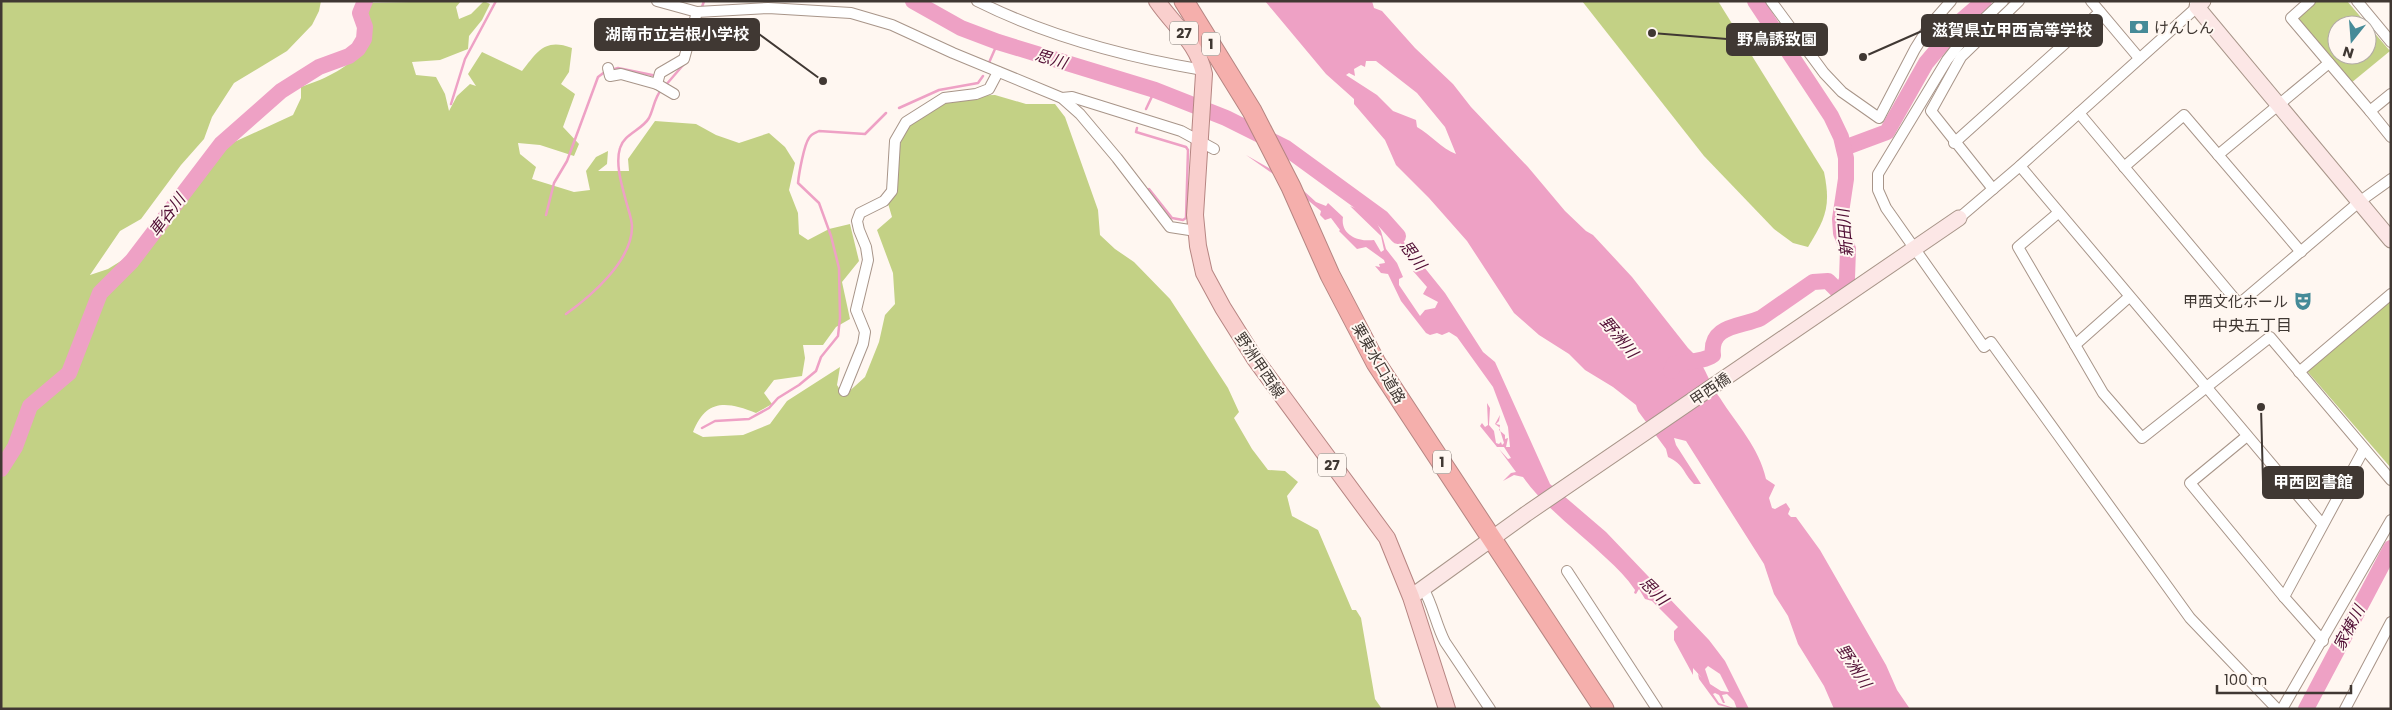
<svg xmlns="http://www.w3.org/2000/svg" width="2392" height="710" font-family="Poppins,'Noto Sans JP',sans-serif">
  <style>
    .green { fill: #c3d185; fill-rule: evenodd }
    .water { fill: #eea1c5; fill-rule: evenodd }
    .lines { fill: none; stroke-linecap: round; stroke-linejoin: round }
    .stream { stroke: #eea1c5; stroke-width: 2.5 }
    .river { stroke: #eea1c5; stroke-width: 16 }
    .street-casing { stroke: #a89589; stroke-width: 12 }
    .secondary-casing { stroke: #a89589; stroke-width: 17 }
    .primary-casing { stroke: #b68582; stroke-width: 18 }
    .highway-casing { stroke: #b68582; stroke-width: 21 }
    .street { stroke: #fff; stroke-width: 10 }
    .secondary { stroke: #fce7e6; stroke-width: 15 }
    .primary { stroke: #f9cfcd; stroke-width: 16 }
    .highway { stroke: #f5afac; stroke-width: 19 }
    .labels { text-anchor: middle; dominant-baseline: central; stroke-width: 4; stroke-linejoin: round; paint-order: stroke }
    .shield { fill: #fff7f1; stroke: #79716c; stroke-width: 1 }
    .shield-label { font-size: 14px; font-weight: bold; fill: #403833 }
    .poi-label { font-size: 15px; fill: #403833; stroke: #fff7f1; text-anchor: start }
    .street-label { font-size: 15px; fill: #403833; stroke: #fff7f1 }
    .water-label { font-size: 16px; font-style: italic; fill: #520f35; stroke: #fff7f1 }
    .neighbourhood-label { font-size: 16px; fill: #403833; stroke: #fff7f1 }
    .leader { fill: none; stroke: #403833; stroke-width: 2 }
    .callout-dot { fill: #403833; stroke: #fff7f1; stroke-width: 2 }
    .callout { fill: #403833; stroke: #403833; stroke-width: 2 }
    .callout-label { font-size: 16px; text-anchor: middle; font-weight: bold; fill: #fff }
  </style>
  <rect width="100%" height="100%" fill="#fff7f1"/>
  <g class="green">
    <path d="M1 1H321L319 11 312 25 287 51 234 83 212 117 204 139 181 165 141 219 120 231 90 275 108 269 137 251 155 228 173 214 205 172 232 143 293 115 301 98V87C327 78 350 68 366 45L361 3 461 1 456 7 459 19 471 14 484 1 490 4 482 20 469 36 468 49 440 60 412 62 416 75 436 77 445 94 449 111 457 96 470 84 476 86 468 74 482 52 522 71C538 51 545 38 572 48L569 72 561 84 575 94 563 127 579 144 574 156 540 145 518 143 520 154 536 167 532 179 574 192 590 190 586 171 596 157 608 151 607 164 598 171H629L628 159 655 121 696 124 716 135 739 143 769 133 785 147 795 163 789 190 798 213 799 234 808 240 829 229 850 224 859 261 842 282 850 319 836 327 823 345H803L805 358 802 376 774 380 764 393 772 404 756 413C726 401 706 399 693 432L703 437 743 435 770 424 787 401 840 367 837 385 844 396 865 377 879 342 885 315 895 304 893 273 877 230 892 217 887 200 906 121 961 96 995 95 1026 104H1055L1065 117 1098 210 1100 235 1115 249 1134 262 1170 299 1228 388 1239 412 1234 418 1252 449 1268 470 1285 471 1298 482 1287 496 1292 516 1318 530 1352 610H1356L1361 618 1375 699 1382 709H1Z"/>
    <path d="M1582 1H1718L1824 172C1831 206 1826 218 1808 247L1793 243 1774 229 1704 156Z"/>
    <path d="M2316 1H2347L2390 51 2351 83 2298 22 2299 16ZM2337 25H2367V55H2337Z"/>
    <path d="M2391 301V468L2307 371Z"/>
  </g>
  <g class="water">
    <path d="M1265 1H1372L1374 8 1382 11 1415 48 1453 84 1471 107 1528 167 1565 211 1586 231 1593 235 1632 277 1688 348 1696 356 1705 355 1709 335 1712 336 1709 355 1688 359 1687 363 1703 367C1709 378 1713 389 1720 398 1737 425 1759 447 1766 479L1775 485 1769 498 1772 508 1775 509 1786 503 1790 509 1788 514 1791 517H1796L1820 550 1886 665 1897 690 1910 709H1834L1824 686 1798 644 1788 616 1774 594 1764 564 1686 441 1674 438 1676 445 1701 484H1694C1682 472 1685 465 1668 457L1666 449 1638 411 1636 405 1613 387 1585 370 1569 354 1539 335 1514 313 1467 241 1429 198 1396 165 1385 140 1354 104V99L1326 74ZM1366 61H1376L1417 93 1445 127 1456 154C1441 148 1431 135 1417 127L1416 120 1393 111 1377 95 1346 75 1349 73 1355 76 1354 69 1361 65 1365 67Z"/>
    <path d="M1246 155 1294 182 1316 202 1326 206 1328 203 1343 217C1340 236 1360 242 1374 240L1381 252 1384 250 1381 236 1350 206 1358 209 1357 203 1362 211 1371 212 1381 231 1386 249 1397 263 1403 277 1399 279V285L1420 316 1425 310 1435 308 1438 302 1423 294 1427 287 1413 271 1423 270 1415 257 1391 234 1390 227 1382 221 1391 226 1445 293 1483 352 1495 362 1550 484 1606 532 1709 640 1725 661 1749 709H1737L1734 701 1727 694 1722 695 1725 703H1723L1719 695 1715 693 1713 694 1719 703 1736 709 1718 705 1699 679 1698 674 1702 678 1693 668V675L1674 640V631L1678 627 1652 601 1645 599 1639 589 1636 594 1634 593 1635 590C1627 578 1617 568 1606 558 1578 531 1546 509 1523 477L1514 475 1503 481 1511 473 1516 472 1499 449 1508 459 1511 458 1504 447H1497L1480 426 1482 423 1485 427 1488 425 1487 403 1490 408 1489 425 1494 431 1496 443 1499 444 1501 442 1502 445 1504 443 1499 427 1495 424 1500 415 1499 421 1496 424 1500 425 1499 430 1505 435V439L1508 438 1506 447H1510L1508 427 1493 387 1457 337 1449 332 1442 335 1437 333 1430 335 1426 333 1401 301 1388 274 1381 273 1375 266 1380 267 1379 264 1385 263 1384 260 1366 247 1357 249 1339 231 1340 230 1331 218 1325 220 1320 215 1321 211 1293 188ZM1708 666 1720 674 1729 692 1721 691 1710 684 1705 669Z"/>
  </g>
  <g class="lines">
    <g class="stream">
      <path d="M702 7 704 1"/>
      <path d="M988 65 998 42"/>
      <path d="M611 70 618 68 657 76"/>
      <path d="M665 86 684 64"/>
      <path d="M451 104 465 59 496 1"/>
      <path d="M899 108 939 90 978 83 983 76"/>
      <path d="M1146 109 1155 90"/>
      <path d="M1137 128 1136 132 1186 147 1188 150 1186 218 1183 220 1172 218 1149 189"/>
      <path d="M546 215 554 183 567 161 598 77 606 71"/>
      <path d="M566 314C591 296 632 261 632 227 632 219 628 209 626 201 622 186 615 164 620 148 624 134 642 130 649 118 654 108 654 99 661 90"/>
      <path d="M702 428 715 421 749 419 769 408 778 398 799 385 816 371 821 357 838 336 840 318 839 268 831 236 819 203 798 183C799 173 804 145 809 138 811 134 815 133 819 131L865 134 886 113"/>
    </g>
    <g class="river">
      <path d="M913 1 961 28 998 42 1155 90 1226 118 1286 148 1382 218 1398 236"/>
      <path d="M1844 148 1887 132 1926 63 1963 19 1984 1"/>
      <path d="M1671 371 1674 364C1687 361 1703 362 1713 355 1709 324 1742 327 1761 318L1813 282 1828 281 1837 290 1845 285 1847 279 1848 249 1841 233 1840 219 1846 179V158L1841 137 1831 116 1755 1"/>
      <path d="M1 469 15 447 30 406 69 373 100 293 132 261 221 144 281 91 319 67 349 56 358 49 364 39 365 27 360 13 365 1"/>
      <path d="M2306 709 2391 548"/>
    </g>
    <g class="street-casing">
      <g id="street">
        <path d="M657 1 697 12 768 8 851 13 892 25 953 53 1062 98 1080 114 1117 158 1170 227 1196 231"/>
        <path d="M977 1C1047 36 1126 57 1203 70"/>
        <path d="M1771 1 1824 73 1842 92 1879 118 1915 49 1930 25 1951 1"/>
        <path d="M2003 1 1965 37 1947 60 1878 174V190L1886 208 1984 347 1991 342 2190 618 2277 709"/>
        <path d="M2091 1 2139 58"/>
        <path d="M2310 1 2291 18 2370 111"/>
        <path d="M2357 1 2391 42"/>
        <path d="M608 68 610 76 621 74 657 84 660 73 684 59 697 12"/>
        <path d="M657 84 674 94"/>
        <path d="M2391 94 2370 111 2391 137"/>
        <path d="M1062 98 1072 97 1181 131 1214 149"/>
        <path d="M2079 113 2239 304 2359 202 2391 179"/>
        <path d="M1954 143 2100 12"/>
        <path d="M2218 155 2329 63"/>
        <path d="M2020 166 2322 524"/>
        <path d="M2124 167 2184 115 2301 252"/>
        <path d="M1993 189 1931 111 1961 57 2019 1"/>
        <path d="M2058 213 2018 247 2103 393 2142 438 2270 337 2391 480"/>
        <path d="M1959 218 2020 166 2197 7 2195 4"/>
        <path d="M2075 345 2129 297"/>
        <path d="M2299 372 2391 294"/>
        <path d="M844 391 863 344 865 332 856 310 868 260 866 247 859 230 857 221 860 213 884 201 892 191 895 141 906 122 944 98 976 94 989 89 998 72"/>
        <path d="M2247 436 2190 483 2284 597 2323 641"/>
        <path d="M1567 571 1657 709"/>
        <path d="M1423 588C1433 605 1436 625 1445 642L1490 709"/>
        <path d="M2284 597 2364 449"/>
        <path d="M2282 709 2391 520"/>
        <path d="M2345 709 2391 622"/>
      </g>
    </g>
    <g class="secondary-casing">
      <g id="secondary">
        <path d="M2203 1 2197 7 2391 240"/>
        <path d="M1411 597 1526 514 1959 218"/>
      </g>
    </g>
    <g class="primary-casing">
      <path id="primary" d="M1157 1C1174 26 1198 43 1204 74L1195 215 1198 246 1204 273 1223 308 1255 359 1387 538 1411 597 1447 709"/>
    </g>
    <g class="highway-casing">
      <path id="highway" d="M1184 1 1252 111 1291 187 1330 275 1376 363 1604 709"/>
    </g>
    <use href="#street" class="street"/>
    <use href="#secondary" class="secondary"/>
    <use href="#primary" class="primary"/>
    <use href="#highway" class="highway"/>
  </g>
  <defs>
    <g id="bank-bare" transform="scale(1.5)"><path d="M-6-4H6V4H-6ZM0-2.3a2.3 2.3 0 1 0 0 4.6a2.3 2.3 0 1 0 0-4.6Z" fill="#468b98" stroke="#fff7f1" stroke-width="2.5" paint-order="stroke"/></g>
    <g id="theatre-bare" transform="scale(1.5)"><path d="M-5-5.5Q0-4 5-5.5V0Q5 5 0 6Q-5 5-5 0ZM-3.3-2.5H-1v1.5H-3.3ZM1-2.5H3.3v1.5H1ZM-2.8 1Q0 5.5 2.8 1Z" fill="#468b98" stroke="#fff7f1" stroke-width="2.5" paint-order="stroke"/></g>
  </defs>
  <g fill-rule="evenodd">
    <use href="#bank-bare" x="2139" y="27"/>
    <use href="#theatre-bare" x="2303" y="301"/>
  </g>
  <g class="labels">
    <g class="shield">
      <rect x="1170" y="21.5" width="28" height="23" rx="4"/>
      <rect x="1202" y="32.5" width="18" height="23" rx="4"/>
      <rect x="1433" y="450.5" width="18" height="23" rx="4"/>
      <rect x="1318" y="453.5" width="28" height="23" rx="4"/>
    </g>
    <g class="shield-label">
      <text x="1184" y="33">27</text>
      <text x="1211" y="44">1</text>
      <text x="1442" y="462">1</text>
      <text x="1332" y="465">27</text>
    </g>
    <g class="poi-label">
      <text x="2154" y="27">けんしん</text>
      <text x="2288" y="301" text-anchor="end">甲西文化ホール</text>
    </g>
    <g class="street-label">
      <text transform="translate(1379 363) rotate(60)">栗東水口道路</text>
      <text transform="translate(1260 365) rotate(56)">野洲甲西線</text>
      <text transform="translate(1710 389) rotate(-34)">甲西橋</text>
    </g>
    <g class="water-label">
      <text transform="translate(1051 59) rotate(17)">思川</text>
      <text transform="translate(167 215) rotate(-53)">車谷川</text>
      <text transform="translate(1845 233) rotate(-95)">新田川</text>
      <text transform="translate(1413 255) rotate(53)">思川</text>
      <text transform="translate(1619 337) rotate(50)">野洲川</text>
      <text transform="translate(1654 591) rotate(45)">思川</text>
      <text transform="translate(2349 628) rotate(-62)">家棟川</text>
      <text transform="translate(1854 666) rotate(57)">野洲川</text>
    </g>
    <g class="neighbourhood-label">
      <text x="2252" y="325">中央五丁目</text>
    </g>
  </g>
  <path class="leader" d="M1863 57L1922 31M823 81L759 34M1652 33L1727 39M2261 407L2263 482"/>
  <g class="callout-dot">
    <circle cx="1863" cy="57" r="5"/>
    <circle cx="823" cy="81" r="5"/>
    <circle cx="1652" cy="33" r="5"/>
    <circle cx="2261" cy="407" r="5"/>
  </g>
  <g class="callout">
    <rect x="1922" y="15" width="180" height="31" rx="5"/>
    <rect x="595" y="19" width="164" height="31" rx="5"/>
    <rect x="1727" y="24" width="100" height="31" rx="5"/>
    <rect x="2263" y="467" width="100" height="31" rx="5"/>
  </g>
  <g class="callout-label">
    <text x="2012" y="36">滋賀県立甲西高等学校</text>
    <text x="677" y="40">湖南市立岩根小学校</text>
    <text x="1777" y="45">野鳥誘致園</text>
    <text x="2313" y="488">甲西図書館</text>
  </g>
  <rect width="2392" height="710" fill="none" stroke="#403833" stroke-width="5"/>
  <g transform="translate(2352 40) rotate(197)"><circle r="24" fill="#fff7f1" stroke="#b3aba5"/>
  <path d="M0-4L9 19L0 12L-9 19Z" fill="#468b98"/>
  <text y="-8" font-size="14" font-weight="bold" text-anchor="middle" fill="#403833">N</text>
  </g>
  <path d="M2217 685v8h134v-8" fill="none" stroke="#403833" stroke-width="2.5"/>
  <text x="2224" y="685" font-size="15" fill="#403833" stroke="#fff7f1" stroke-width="4" paint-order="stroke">100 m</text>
</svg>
